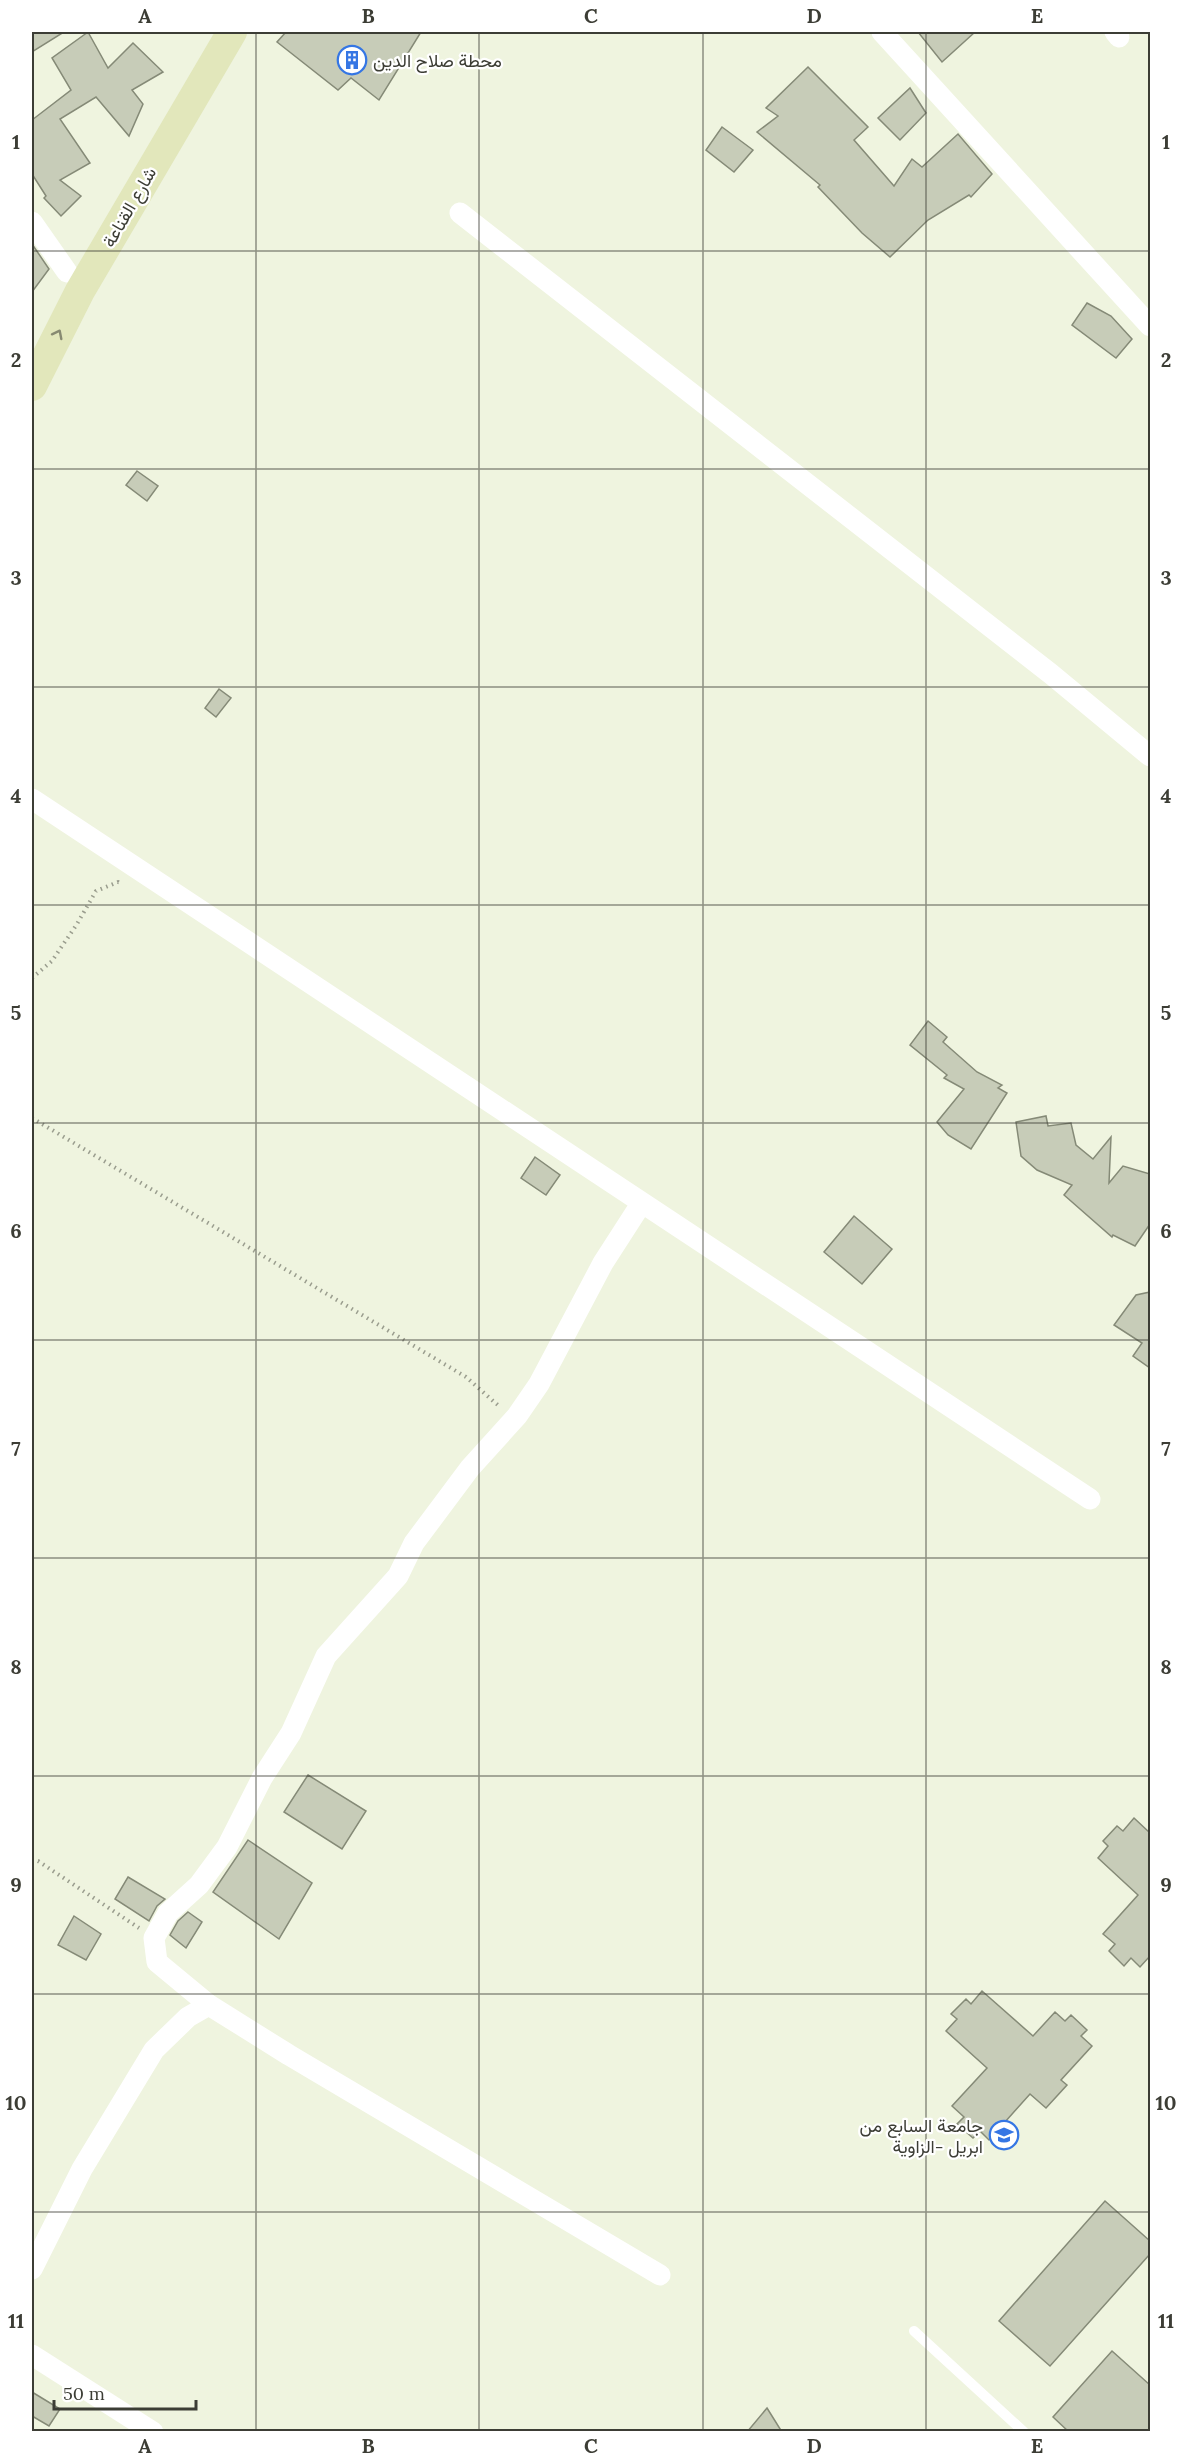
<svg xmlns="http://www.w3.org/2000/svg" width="1182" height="2463" font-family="Lora,Vazirmatn,serif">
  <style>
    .building { fill: #c7ccb8; stroke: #858a77; stroke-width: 1.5 }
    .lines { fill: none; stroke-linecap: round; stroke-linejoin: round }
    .path { stroke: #9a9d8e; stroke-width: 4; stroke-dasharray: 1.5 4.5; stroke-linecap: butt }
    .lane { stroke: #fff; stroke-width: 10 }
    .street { stroke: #fff; stroke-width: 21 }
    .secondary { stroke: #e2e7bb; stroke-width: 30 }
    .oneway { stroke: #878a71 }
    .grid { fill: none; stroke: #3c3d35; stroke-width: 1.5; stroke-opacity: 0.55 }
    .labels { text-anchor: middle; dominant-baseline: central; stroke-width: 4.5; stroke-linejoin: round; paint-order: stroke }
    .poi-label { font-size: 18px; fill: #3c3d35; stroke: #fff; text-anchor: start }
    .street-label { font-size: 18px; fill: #3c3d35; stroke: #fff }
    .neatline { fill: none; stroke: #3c3d35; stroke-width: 2 }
    .grid-label { font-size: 20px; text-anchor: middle; font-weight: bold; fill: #3c3d35 }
  </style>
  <rect width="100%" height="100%" fill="#eff4df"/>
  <g class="building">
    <path d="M32 32H64L32 52Z"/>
    <path d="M88 32 108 68 133 43 163 72 132 90 143 104 129 136 96 97 60 119 90 163 60 180 81 196 61 216 44 198 46 196 32 174V120L71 90 52 58Z"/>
    <path d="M286 32H421L379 100 351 78 338 90 277 42Z"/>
    <path d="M918 32H975L942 62Z"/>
    <path d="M808 67 868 127 854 140 894 186 912 159 922 167 958 134 992 174 971 197 969 195 928 220 890 257 862 233 818 187 820 185 757 132 778 116 766 108Z"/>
    <path d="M910 88 926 113 900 140 878 118Z"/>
    <path d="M722 127 753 150 734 172 706 150Z"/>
    <path d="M32 244 49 269 32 292Z"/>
    <path d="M1087 303 1111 316 1132 339 1116 358 1072 325Z"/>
    <path d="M137 471 158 486 147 501 126 485Z"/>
    <path d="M219 689 231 698 216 717 205 708Z"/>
    <path d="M928 1021 947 1037 943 1042 977 1072 1002 1085 998 1088 1007 1093 971 1149 948 1135 937 1122 964 1089 944 1078 947 1075 910 1045Z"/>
    <path d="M1046 1116 1048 1126 1071 1123 1076 1145 1093 1159 1111 1137 1109 1183 1123 1166 1150 1174V1224L1135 1246 1113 1235 1112 1237 1064 1195 1072 1185 1037 1170 1021 1156 1016 1122Z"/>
    <path d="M535 1157 560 1175 546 1195 521 1178Z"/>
    <path d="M854 1216 892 1249 862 1284 824 1252Z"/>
    <path d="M1150 1292V1368L1133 1356 1142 1343 1114 1325 1136 1295Z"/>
    <path d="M308 1775 366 1811 342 1849 284 1812Z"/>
    <path d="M1134 1818 1150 1833V1956L1140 1967 1131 1958 1124 1966 1109 1951 1115 1944 1103 1934 1138 1895 1098 1858 1108 1846 1103 1841 1117 1826 1123 1831Z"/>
    <path d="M248 1840 312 1883 279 1939 213 1892Z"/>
    <path d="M128 1877 165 1899 157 1906 149 1921 115 1899Z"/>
    <path d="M188 1912 202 1922 186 1948 170 1935 178 1921Z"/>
    <path d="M74 1916 101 1934 86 1960 58 1945Z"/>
    <path d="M982 1991 1033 2036 1055 2012 1065 2021 1071 2015 1087 2030 1081 2036 1092 2046 1061 2080 1067 2085 1046 2108 1030 2094 989 2140 980 2131 973 2138 957 2124 964 2117 952 2106 987 2068 946 2031 957 2019 951 2014 966 1999 971 2004Z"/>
    <path d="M1105 2201 1150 2241V2254L1050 2366 999 2321Z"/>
    <path d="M1112 2351 1150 2385V2432H1069L1053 2417Z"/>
    <path d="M32 2392 60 2409 49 2426 32 2416Z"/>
    <path d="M767 2408 782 2432H747Z"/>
  </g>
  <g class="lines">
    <g class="path">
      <path d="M32 978 52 961 77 924 96 891 118 882 121 884"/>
      <path d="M32 1118 466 1377 500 1407"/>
      <path d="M32 1860 38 1861 139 1928"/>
    </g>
    <path class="lane" d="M914 2331 1024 2432"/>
    <g class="street">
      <path d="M882 32 1150 326"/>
      <path d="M1115 32 1119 37"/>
      <path d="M460 213 1051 674 1150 756"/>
      <path d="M32 222 67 272"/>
      <path d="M32 799 1090 1499"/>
      <path d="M209 2005 157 1962 154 1938 168 1913 199 1885 227 1847 262 1778 291 1733 326 1656 398 1576 414 1543 470 1468 517 1416 539 1384 603 1263 641 1204"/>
      <path d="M32 2269 82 2169 154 2050 188 2017 209 2005 289 2055 660 2275"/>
      <path d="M32 2355 153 2432"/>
    </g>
    <path class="secondary" d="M32 386 80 291 232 32"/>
  </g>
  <defs><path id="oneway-chevron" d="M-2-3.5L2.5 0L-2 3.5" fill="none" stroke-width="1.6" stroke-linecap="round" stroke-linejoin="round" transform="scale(1.5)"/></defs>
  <use class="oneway" href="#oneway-chevron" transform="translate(58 334) rotate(-63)"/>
  <path class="grid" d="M256 32V2432M479 32V2432M703 32V2432M926 32V2432M32 251H1150M32 469H1150M32 687H1150M32 905H1150M32 1123H1150M32 1340H1150M32 1558H1150M32 1776H1150M32 1994H1150M32 2212H1150"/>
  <defs>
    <g id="building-ring" transform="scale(1.5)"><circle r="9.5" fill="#fff" stroke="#3576e4" stroke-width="1.5"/><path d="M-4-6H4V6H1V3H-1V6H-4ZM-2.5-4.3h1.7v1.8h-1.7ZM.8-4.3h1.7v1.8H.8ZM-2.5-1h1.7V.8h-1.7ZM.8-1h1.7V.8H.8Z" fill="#3576e4"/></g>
    <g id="university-ring" transform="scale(1.5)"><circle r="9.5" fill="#fff" stroke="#3576e4" stroke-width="1.5"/><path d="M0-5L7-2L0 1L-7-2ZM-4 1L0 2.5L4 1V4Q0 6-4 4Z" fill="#3576e4"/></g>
  </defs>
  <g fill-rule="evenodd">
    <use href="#building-ring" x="352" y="60"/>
    <use href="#university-ring" x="1004" y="2135"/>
  </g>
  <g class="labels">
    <g class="poi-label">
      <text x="373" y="60">محطة صلاح الدين</text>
      <text x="983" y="2125" text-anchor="end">جامعة السابع من<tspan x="983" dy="21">ابريل -الزاوية</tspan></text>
    </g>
    <g class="street-label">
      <text transform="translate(129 207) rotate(-60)">شارع القناعة</text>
    </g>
  </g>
  <rect width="1182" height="2463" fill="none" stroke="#ffffff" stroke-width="66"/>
  <path d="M54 2400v9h142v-9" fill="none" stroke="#3c3d35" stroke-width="3"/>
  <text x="63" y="2400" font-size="18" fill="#3c3d35" stroke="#ffffff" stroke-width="4.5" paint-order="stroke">50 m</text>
  <rect x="33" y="33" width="1116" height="2397" class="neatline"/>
  <g class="grid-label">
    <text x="145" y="23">A</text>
    <text x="368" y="23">B</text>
    <text x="591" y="23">C</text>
    <text x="814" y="23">D</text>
    <text x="1037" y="23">E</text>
    <text x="16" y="149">1</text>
    <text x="1166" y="149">1</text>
    <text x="16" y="367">2</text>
    <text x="1166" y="367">2</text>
    <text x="16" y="585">3</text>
    <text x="1166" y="585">3</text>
    <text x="16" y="803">4</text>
    <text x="1166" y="803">4</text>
    <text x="16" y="1020">5</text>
    <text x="1166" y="1020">5</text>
    <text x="16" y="1238">6</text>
    <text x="1166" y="1238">6</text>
    <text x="16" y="1456">7</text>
    <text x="1166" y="1456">7</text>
    <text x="16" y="1674">8</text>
    <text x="1166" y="1674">8</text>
    <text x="16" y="1892">9</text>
    <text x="1166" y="1892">9</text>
    <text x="16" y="2110">10</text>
    <text x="1166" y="2110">10</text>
    <text x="16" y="2328">11</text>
    <text x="1166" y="2328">11</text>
    <text x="145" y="2453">A</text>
    <text x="368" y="2453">B</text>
    <text x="591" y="2453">C</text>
    <text x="814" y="2453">D</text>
    <text x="1037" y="2453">E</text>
  </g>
</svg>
